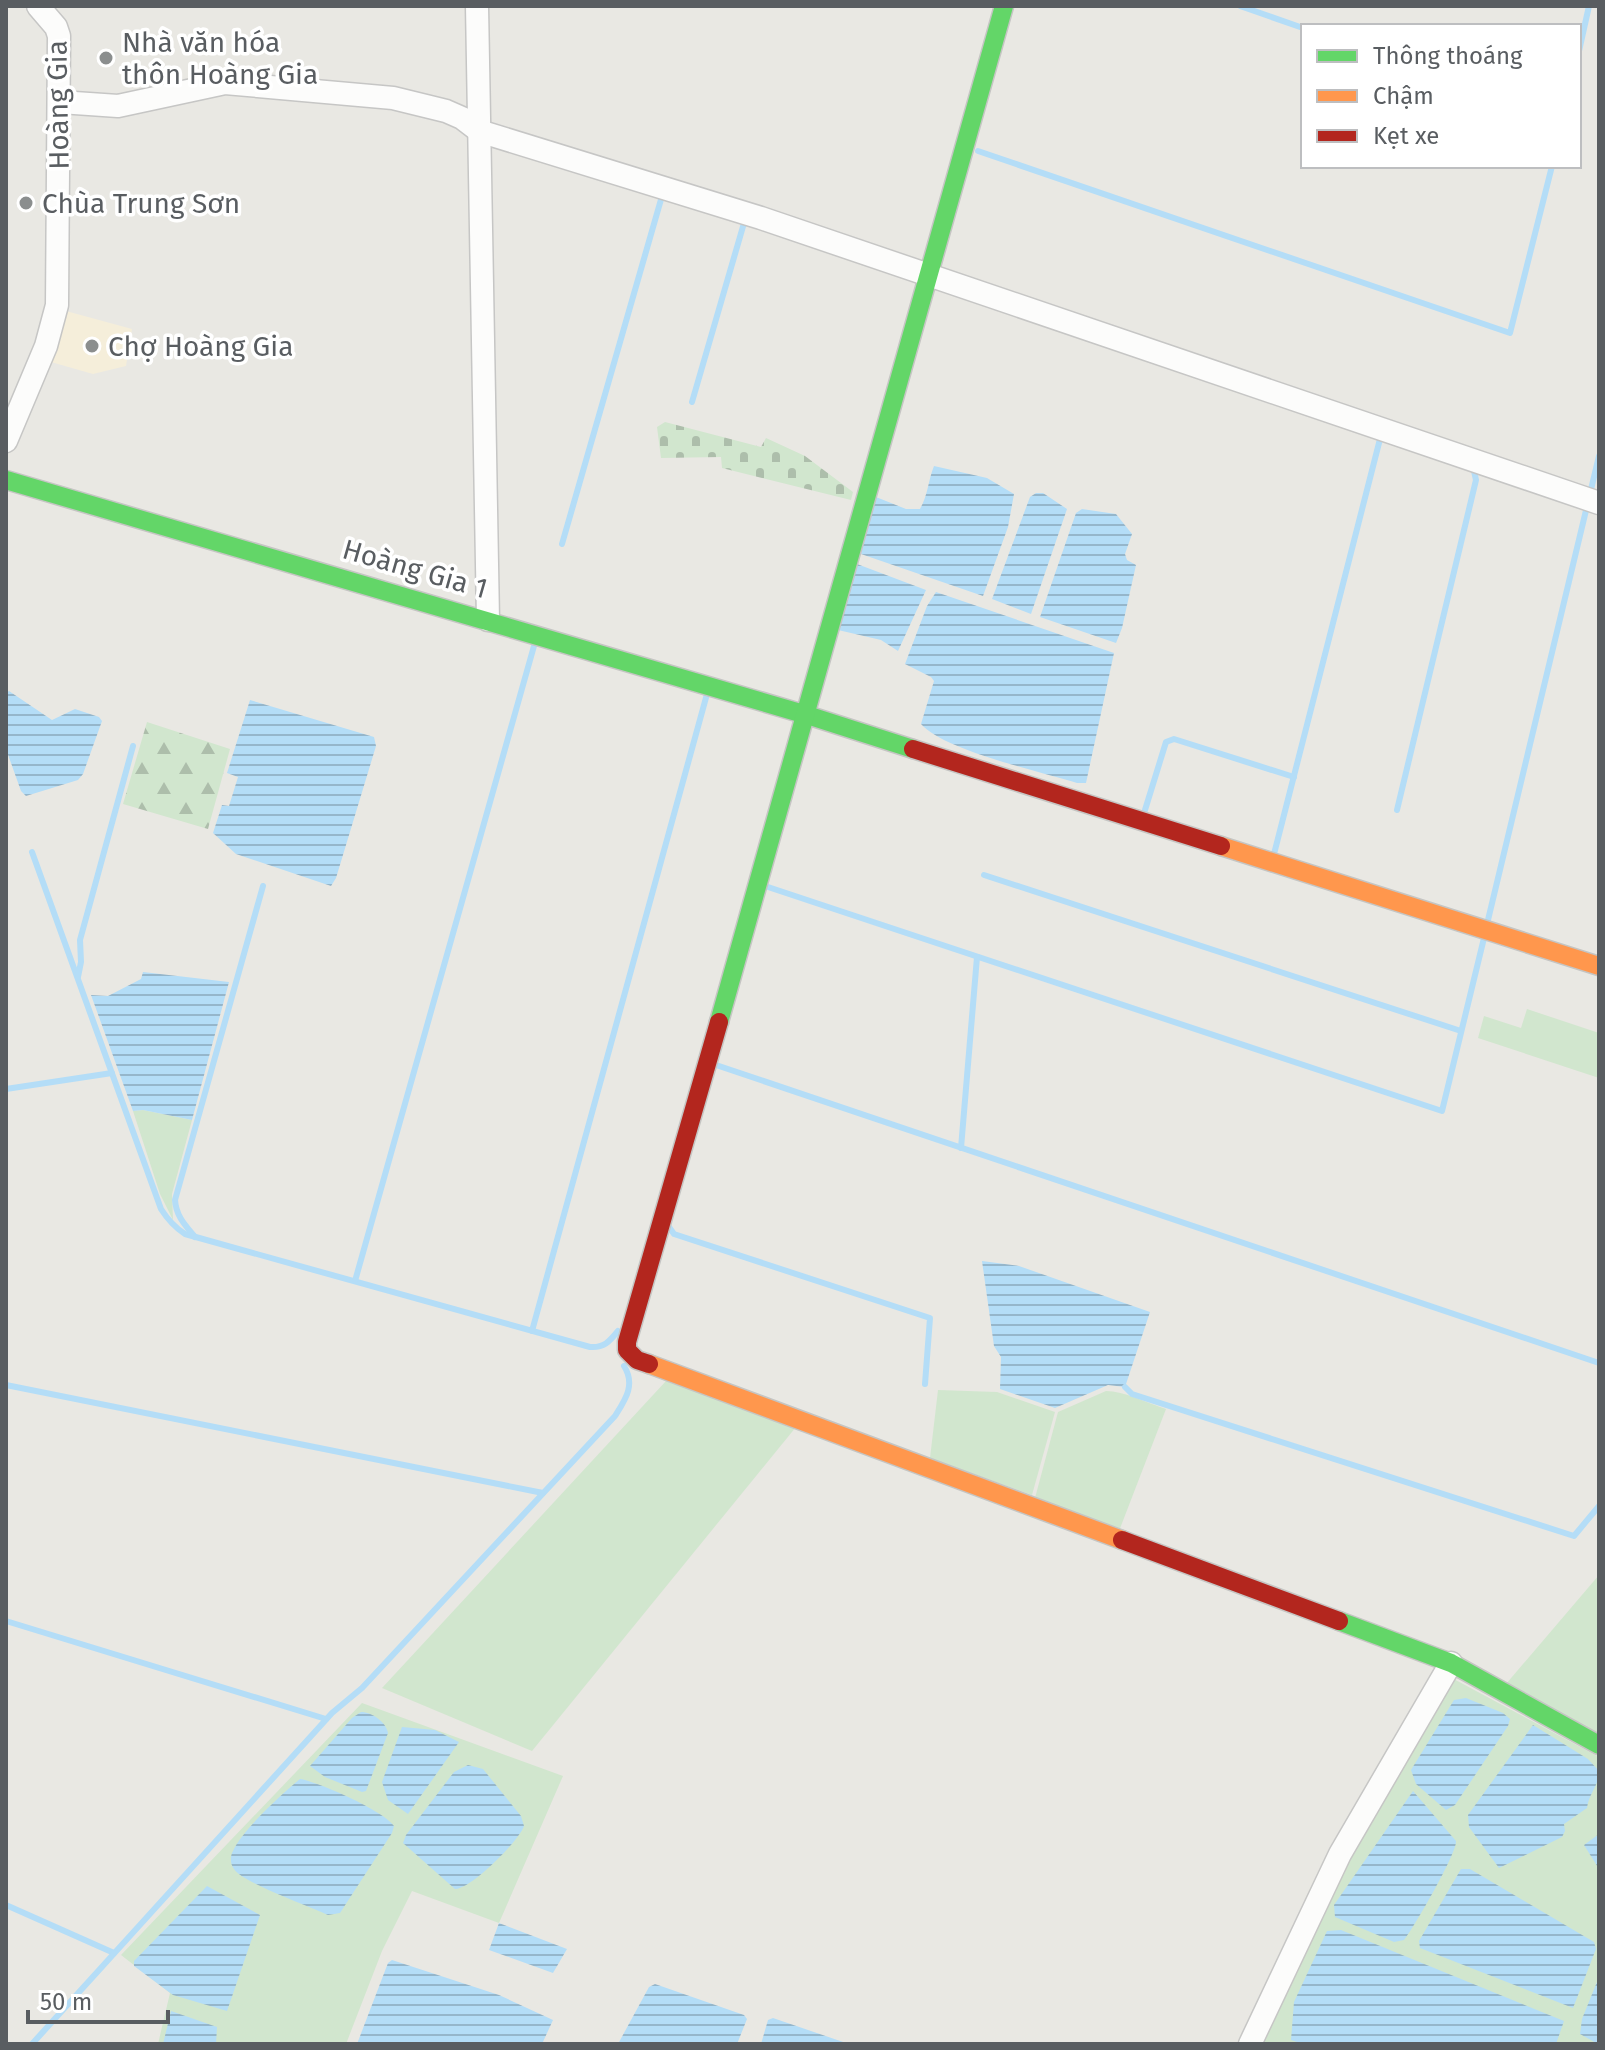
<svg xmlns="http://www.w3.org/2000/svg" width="1605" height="2050" font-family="'Fira Sans',sans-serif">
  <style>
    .commercial { fill: #f5eeda }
    .grass { fill: #d1e6ce }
    .forest { fill: url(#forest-firs) }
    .cemetery { fill: url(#cemetery-stones) }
    .water { fill: url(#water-rules) }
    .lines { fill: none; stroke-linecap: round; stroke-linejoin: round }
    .stream { stroke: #b4ddf7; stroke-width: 6 }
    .street-casing { stroke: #c6c6c5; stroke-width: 25 }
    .fast-casing { stroke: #c5c5c3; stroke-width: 21 }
    .slow-casing { stroke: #c5c5c3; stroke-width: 21 }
    .jam-casing { stroke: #c5c5c3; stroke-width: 21 }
    .street { stroke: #fcfcfb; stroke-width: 22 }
    .fast { stroke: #63d668; stroke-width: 18 }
    .slow { stroke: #ff974d; stroke-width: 18 }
    .jam { stroke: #b3261e; stroke-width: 18 }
    .poi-dot { fill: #8b8e8e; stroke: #fff; stroke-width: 3 }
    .labels { text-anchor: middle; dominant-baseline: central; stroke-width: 7; stroke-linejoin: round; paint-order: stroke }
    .poi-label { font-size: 28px; fill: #595d61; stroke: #fff; text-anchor: start }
    .street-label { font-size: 28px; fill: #595d61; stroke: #fff }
  </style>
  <defs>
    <pattern id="forest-firs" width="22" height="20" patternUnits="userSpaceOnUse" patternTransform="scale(2)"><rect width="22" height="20" fill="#d1e6ce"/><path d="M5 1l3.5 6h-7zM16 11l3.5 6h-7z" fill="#adbeab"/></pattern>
    <pattern id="cemetery-stones" width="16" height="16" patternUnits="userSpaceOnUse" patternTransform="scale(2)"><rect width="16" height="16" fill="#d1e6ce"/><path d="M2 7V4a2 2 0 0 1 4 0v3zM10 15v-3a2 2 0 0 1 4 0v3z" fill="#adbeab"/></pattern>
    <pattern id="water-rules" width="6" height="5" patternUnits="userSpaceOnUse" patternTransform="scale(2)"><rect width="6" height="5" fill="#b4ddf7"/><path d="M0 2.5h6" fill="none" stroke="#95b6cb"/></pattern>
  </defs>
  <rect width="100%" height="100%" fill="#e9e8e3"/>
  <path class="commercial" d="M66 311 132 329 126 366 93 374 51 362Z"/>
  <g class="grass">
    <path d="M1527 1009 1599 1033V1078L1478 1038 1484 1016 1521 1028Z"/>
    <path d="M143 1110 192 1120 172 1194 173 1220 160 1194 133 1111Z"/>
    <path d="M666 1381 796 1427 532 1751 382 1688Z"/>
    <path d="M938 1390 997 1392 1055 1412 1032 1495 930 1458Z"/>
    <path d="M1106 1391C1124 1391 1147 1403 1166 1409L1119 1531 1035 1498 1058 1412Z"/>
    <path d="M1599 1575V1737L1506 1684Z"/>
    <path d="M1450 1677 1599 1757V2044H1255L1346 1855Z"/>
    <path d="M362 1703 563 1776 499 1923 412 1891 382 1951 346 2044H158L170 1993 121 1955Z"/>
  </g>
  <path class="forest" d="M147 722 230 749 208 829 123 804Z"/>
  <path class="cemetery" d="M665 422 761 447 766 438 805 456 853 492 851 500 722 468 721 457 661 458 657 427Z"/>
  <g class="water">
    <path d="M934 466 987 478 1014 494 1008 527 983 596 861 554 876 497 906 509H920C928 495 928 481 934 466Z"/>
    <path d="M1036 493H1043L1067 509 1031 614 992 599 1030 497Z"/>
    <path d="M1082 509 1116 514 1132 534 1125 554 1127 560 1136 565 1122 628 1116 643 1040 617 1076 513Z"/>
    <path d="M857 564 926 590 898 651 881 640 838 630Z"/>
    <path d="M936 592 1114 653 1086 783H1077C1042 772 943 750 921 724L934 681 931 677 905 664 927 606Z"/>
    <path d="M9 691 52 720 75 709 99 717 102 721 83 774 78 780 26 796 21 791 6 749V693Z"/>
    <path d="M250 700 374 737 376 746 336 878 331 886 236 854 213 833 222 805 229 806 238 777 227 773Z"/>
    <path d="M143 972 229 982 192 1120 143 1110 133 1111 91 995 108 996 141 979Z"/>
    <path d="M982 1261 1019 1266 1150 1312 1125 1387 1108 1385 1055 1408 1000 1389 1001 1357 994 1346Z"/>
    <path d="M1466 1698 1503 1713 1510 1719 1508 1726 1455 1805 1446 1810 1416 1784 1411 1770 1454 1700Z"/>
    <path d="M361 1712C372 1712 386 1722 388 1733L366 1791 362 1792 325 1777 310 1766 352 1718Z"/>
    <path d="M1533 1725 1588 1759 1599 1771C1599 1786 1589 1793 1587 1808L1564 1824 1565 1831 1562 1837 1499 1868 1469 1827 1468 1815Z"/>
    <path d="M402 1727 435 1730 459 1742 408 1814 388 1800 382 1782Z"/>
    <path d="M468 1765 483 1769 521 1816 524 1826C519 1841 470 1890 455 1889L403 1843 406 1835 454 1772Z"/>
    <path d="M300 1779C319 1782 384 1811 394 1826L392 1833 340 1913 328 1915C309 1906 243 1883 234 1869 230 1864 230 1856 233 1851 242 1830 282 1794 300 1779Z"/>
    <path d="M1413 1791 1456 1841C1457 1853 1414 1927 1404 1940L1394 1942 1335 1917 1334 1905Z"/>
    <path d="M1599 1834V1869L1584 1845Z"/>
    <path d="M1461 1869H1470L1594 1942 1596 1949 1573 2008 1420 1948 1419 1941Z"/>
    <path d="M207 1886 260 1915 227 2011 173 1995 134 1966V1961Z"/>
    <path d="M499 1923 567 1949 553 1973 489 1950Z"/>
    <path d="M1341 1930 1564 2021 1556 2044H1303L1291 2040 1294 2002 1327 1931Z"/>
    <path d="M392 1960 499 1995 553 2020 542 2044H357L388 1963Z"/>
    <path d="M1599 1977V2044H1598L1580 2034 1582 2019Z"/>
    <path d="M655 1984 744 2015 747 2019 737 2044H618L649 1987Z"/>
    <path d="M171 2011 217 2027 216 2044H163Z"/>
    <path d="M773 2018 849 2044H761L768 2020Z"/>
  </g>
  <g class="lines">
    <g class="stream">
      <path d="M1240 6 1303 28"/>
      <path d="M1579 51 1589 6"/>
      <path d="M978 151 1510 333 1552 166"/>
      <path d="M692 402 744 223"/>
      <path d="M562 544 662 196"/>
      <path d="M1145 810 1166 742 1174 739 1294 777"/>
      <path d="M1397 810 1476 480 1474 471"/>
      <path d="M32 852 161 1209C168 1220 174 1227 185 1234L590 1347C604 1348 609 1342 618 1331"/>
      <path d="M1274 854 1380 439"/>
      <path d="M984 875 1461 1031"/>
      <path d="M768 887 1442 1111 1484 938"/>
      <path d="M1488 920 1599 456"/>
      <path d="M78 977 81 962 80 940 133 746"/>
      <path d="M716 1065 1599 1363"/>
      <path d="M6 1089 112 1073"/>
      <path d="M961 1148 977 957"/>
      <path d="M669 1227 674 1234 930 1318 925 1384"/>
      <path d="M195 1237C185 1225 176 1216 175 1200L263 886"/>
      <path d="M355 1281 534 646"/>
      <path d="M532 1331 707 694"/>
      <path d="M6 1385 543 1493"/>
      <path d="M1125 1387 1132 1394 1574 1536 1599 1506"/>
      <path d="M6 1621 326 1719"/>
      <path d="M6 1905 114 1953"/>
      <path d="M32 2044 332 1713 362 1688 615 1416C625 1400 636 1385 624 1366"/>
    </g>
    <g class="street-casing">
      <g id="street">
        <path d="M477 6 488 620"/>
        <path d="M60 102 118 106 225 83 393 98 446 111 462 118 479 131 761 218 1599 503"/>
        <path d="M6 441 46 346 57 305 59 36 56 27 38 6"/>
        <path d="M1250 2044 1340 1854 1451 1663"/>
      </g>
    </g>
    <g class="fast-casing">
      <g id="fast">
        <path d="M6 480 807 715 913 749"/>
        <path d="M719 1022 1004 6"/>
        <path d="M1339 1621 1451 1663 1599 1745"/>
      </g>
    </g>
    <g class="slow-casing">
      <g id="slow">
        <path d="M1221 846 1599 966"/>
        <path d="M649 1364 1122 1540"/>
      </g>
    </g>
    <g class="jam-casing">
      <g id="jam">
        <path d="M913 749 1221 846"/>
        <path d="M649 1364 637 1360 627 1350V1342L719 1022"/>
        <path d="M1122 1540 1339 1621"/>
      </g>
    </g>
    <use href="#street" class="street"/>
    <use href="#fast" class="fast"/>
    <use href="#slow" class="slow"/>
    <use href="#jam" class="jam"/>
  </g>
  <g class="poi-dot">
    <circle cx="106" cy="58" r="8"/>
    <circle cx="26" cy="203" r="8"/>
    <circle cx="92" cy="346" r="8"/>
  </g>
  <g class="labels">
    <g class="poi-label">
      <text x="122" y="42">Nhà văn hóa<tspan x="122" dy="32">thôn Hoàng Gia</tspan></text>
      <text x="42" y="203">Chùa Trung Sơn</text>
      <text x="108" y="346">Chợ Hoàng Gia</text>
    </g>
    <g class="street-label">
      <text transform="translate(58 105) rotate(-91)">Hoàng Gia</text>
      <text transform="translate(415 569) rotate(16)">Hoàng Gia 1</text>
    </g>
  </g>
  <rect width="1605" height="2050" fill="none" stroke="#595d61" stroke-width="16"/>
  <rect x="1301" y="24" width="280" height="144" fill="#ffffff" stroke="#bdbec0" stroke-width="2"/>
  <rect x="1317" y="50" width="40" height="12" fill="#63d668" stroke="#bdbec0" stroke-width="2"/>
  <text x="1373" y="64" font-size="24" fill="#595d61">Thông thoáng</text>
  <rect x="1317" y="90" width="40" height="12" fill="#ff974d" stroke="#bdbec0" stroke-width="2"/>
  <text x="1373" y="104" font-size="24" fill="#595d61">Chậm</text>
  <rect x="1317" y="130" width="40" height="12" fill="#b3261e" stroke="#bdbec0" stroke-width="2"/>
  <text x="1373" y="144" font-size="24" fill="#595d61">Kẹt xe</text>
  <path d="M28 2010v12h140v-12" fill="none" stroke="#595d61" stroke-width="4"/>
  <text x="40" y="2010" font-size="24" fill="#595d61" stroke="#ffffff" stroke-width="6" paint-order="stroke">50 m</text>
</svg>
